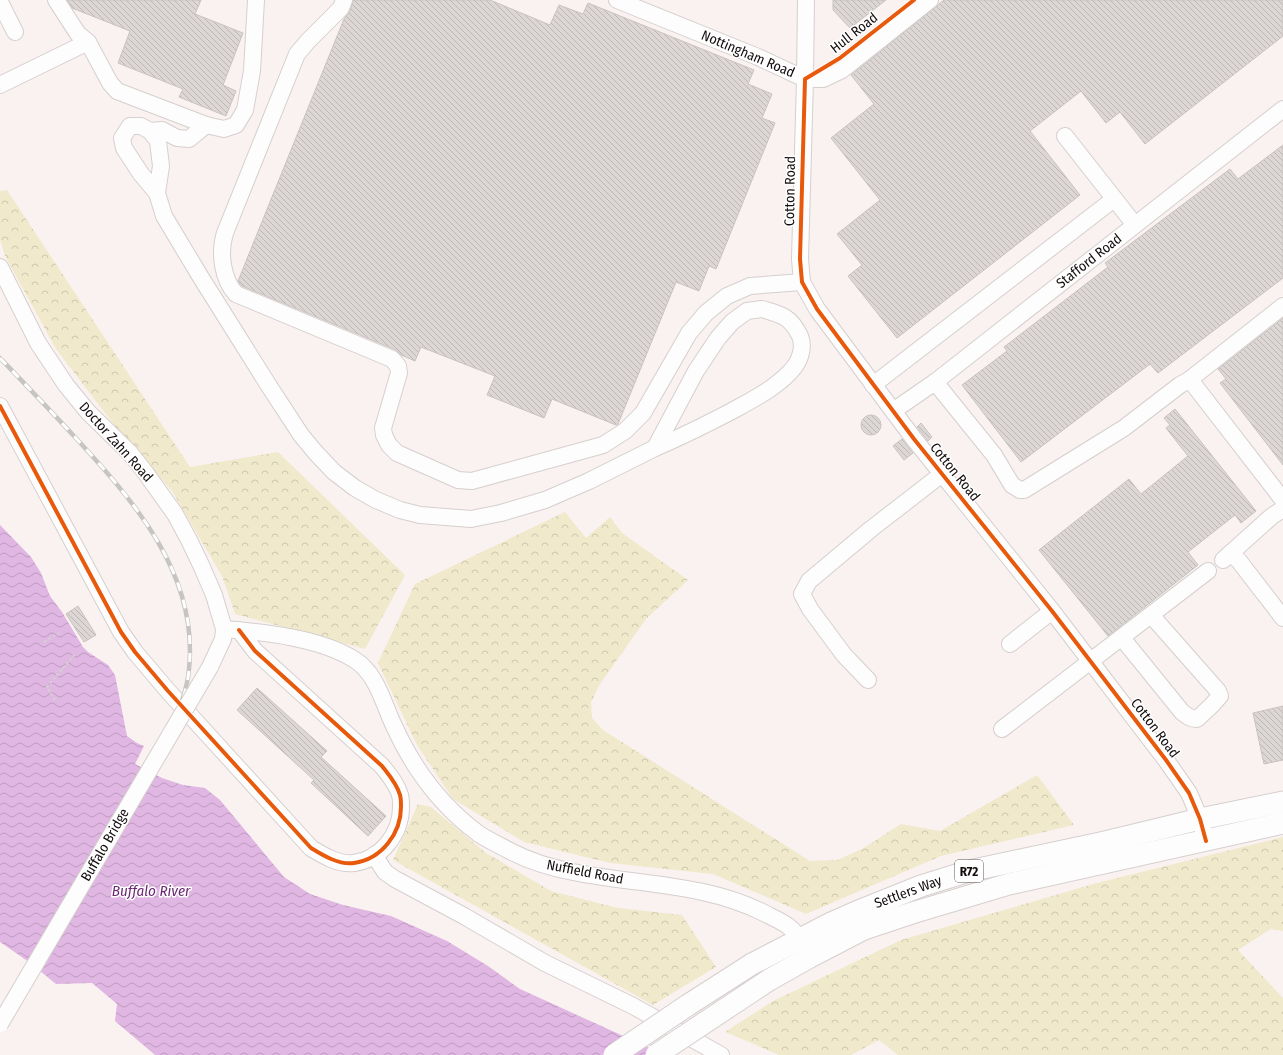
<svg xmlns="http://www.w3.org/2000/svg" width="1283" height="1055" font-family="'Fira Sans Condensed',sans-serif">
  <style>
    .forest { fill: url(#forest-crowns) }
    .water { fill: url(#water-waves) }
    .building { fill: url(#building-back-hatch); stroke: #c8c3c0 }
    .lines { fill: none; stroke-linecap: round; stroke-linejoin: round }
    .minor-casing { stroke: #d5cfce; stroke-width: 18 }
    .major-casing { stroke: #d5cfce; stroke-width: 23 }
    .path { stroke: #d3d1d1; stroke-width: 2; stroke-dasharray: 3 2; stroke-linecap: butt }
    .minor { stroke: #fefdfd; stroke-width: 16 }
    .major { stroke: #fefdfd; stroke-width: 21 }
    .rail-casing { stroke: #c7c4c4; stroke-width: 4.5 }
    .rail { stroke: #fff; stroke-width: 3; stroke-dasharray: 9; stroke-linecap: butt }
    .minor-bridge-casing { stroke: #d5cfce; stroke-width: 18; stroke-linecap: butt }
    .major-bridge-casing { stroke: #d5cfce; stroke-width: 23; stroke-linecap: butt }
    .minor-bridge { stroke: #fefdfd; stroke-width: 16 }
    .major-bridge { stroke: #fefdfd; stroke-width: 21 }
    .cycleway-casing { stroke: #fff; stroke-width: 6 }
    .cycleway { stroke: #e8590c; stroke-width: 4 }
    .labels { text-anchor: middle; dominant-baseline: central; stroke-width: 3; stroke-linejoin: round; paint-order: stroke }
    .shield { fill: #fff; stroke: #5a5656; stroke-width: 1 }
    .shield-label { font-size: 13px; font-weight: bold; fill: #130e0d }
    .street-label { font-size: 14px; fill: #130e0d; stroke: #fff }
    .water-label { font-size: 15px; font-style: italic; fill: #6a2873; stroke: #fff }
  </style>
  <defs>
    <pattern id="forest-crowns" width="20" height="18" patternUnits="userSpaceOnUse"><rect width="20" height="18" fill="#f0e9cc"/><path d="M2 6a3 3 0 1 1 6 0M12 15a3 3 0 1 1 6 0" fill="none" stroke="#cdc7ae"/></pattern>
    <pattern id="water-waves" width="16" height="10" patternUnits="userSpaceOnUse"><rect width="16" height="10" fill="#e0b6e2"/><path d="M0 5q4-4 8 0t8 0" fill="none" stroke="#bf9bc1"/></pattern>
    <pattern id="building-back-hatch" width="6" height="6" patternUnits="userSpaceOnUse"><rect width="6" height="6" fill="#dcd6d4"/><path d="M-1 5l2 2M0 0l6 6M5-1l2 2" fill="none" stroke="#bcb6b5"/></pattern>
  </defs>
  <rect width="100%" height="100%" fill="#faf2f0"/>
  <g class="forest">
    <path d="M7 190 190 467 278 452 405 575 365 649 235 614 222 576 172 491 118 430 56 349 5 256 0 239V191Z"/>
    <path d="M565 512 586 538 610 517 622 533 688 580 646 619 600 684 591 702 592 718 603 730 810 861 837 860 862 849 901 824 940 831 1037 775 1074 825 941 856 806 914 713 874 610 863 524 842 453 799 417 745 378 663 415 584Z"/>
    <path d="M418 804 431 807 486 853 551 891 618 908 682 915 716 967 653 1005 393 860Z"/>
    <path d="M1283 837V931L1271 929 1238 950 1283 998V1055H898L879 1040 851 1055H779L725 1032 773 1001 901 940 1097 883Z"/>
  </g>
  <path class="water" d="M0 525 31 557 41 573 50 596 62 612 83 647 88 652 108 665 115 675 127 736 137 743 144 746 135 764 162 778 183 785 205 788 220 800 284 877 310 894 343 905 391 916 447 941 488 966 520 989 665 1055H155L115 1021 117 1004 92 983 56 984 29 962 0 942Z"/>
  <g class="building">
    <path d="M67 0H201L195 14 243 33 223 85 236 91 226 116 179 97 183 89 118 63 130 31 72 8Z"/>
    <path d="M353 0H490L550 25 559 5 583 14 588 3 754 70 748 84 772 94 762 118 775 123 716 269 709 266 699 291 676 282 618 424 616 425 552 399 544 418 487 395 495 376 421 347 415 361 401 355 396 350 242 286 239 283 238 281 344 19 350 11Z"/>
    <path d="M833 0H886L850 28 833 10Z"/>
    <path d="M944 0H1283V36L1145 144 1120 112 1106 123 1081 91 1030 131 1080 195 897 338 848 276 862 265 837 234 880 200 831 138 874 104 851 75Z"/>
    <path d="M1283 145V278L1158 373 1150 364 1021 462 962 385 1007 351 1004 347 1108 267 1105 263 1230 169 1238 179Z"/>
    <path d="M1283 318V465L1220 383 1226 379 1218 369Z"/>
    <path d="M1175 409 1256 511 1241 523 1235 515 1188 552 1198 565 1108 636 1039 550 1129 479 1141 494 1188 456 1166 428 1170 425 1164 418Z"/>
    <circle cx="871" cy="425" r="10"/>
    <path d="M921 423 932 437 928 441 917 427Z"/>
    <path d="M902 439 913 453 904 460 893 446Z"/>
    <path d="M78 606 96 635 84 642 66 614Z"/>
    <path d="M257 688 327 751 321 757 386 816 368 836 311 783 314 780 237 710Z"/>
    <path d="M1283 706V760L1264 764 1253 713Z"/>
  </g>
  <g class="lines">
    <g class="minor-casing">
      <g id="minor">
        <path d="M56 0 78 34 88 42"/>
        <path d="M344 0 341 8 308 41 297 54 225 233C219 252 222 279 236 294L392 359 398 366 399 373 383 428 384 435 389 445 397 453 458 480 472 481 603 445 625 431 643 413 689 333 706 313 727 296 750 286 802 282"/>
        <path d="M617 0 758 57 805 79 806 0"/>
        <path d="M0 2 15 32"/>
        <path d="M805 79 800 259 802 282 817 309 914 439 1052 611 1166 760 1189 793 1200 819 1206 841"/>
        <path d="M805 79H823L842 70 930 0"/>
        <path d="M0 85 88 42 110 83 117 91 206 125 224 129 236 125 245 110 252 71 256 0"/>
        <path d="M150 131 162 130 177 138 189 139 206 125"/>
        <path d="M1065 136 1135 225"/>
        <path d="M157 193 161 166 158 141 150 131 141 126H130L122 138 124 148 141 174 157 193 164 216 200 276 269 386 301 435 316 453 334 472 355 488 376 500 400 510 420 515 471 519 501 513 545 500 589 481 655 448"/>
        <path d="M0 267 38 343 66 385 88 412 130 453 145 472 175 514 189 540 201 565 214 595 224 629 223 639 210 667"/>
        <path d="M762 309C782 315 790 316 800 336 805 349 799 363 790 372 774 389 752 400 732 411 707 424 681 437 655 448L696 371 718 338 732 322 747 311Z"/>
        <path d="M1189 380 1283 306"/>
        <path d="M935 382 994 455 1012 485 1020 490H1024L1124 428 1180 385 1189 380 1194 385 1283 500"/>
        <path d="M873 385 1114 199"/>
        <path d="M0 406 121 632 135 652 168 691 311 848C324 856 339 865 354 863 382 859 401 833 401 807 401 803 401 798 400 795 397 784 389 775 382 766L255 651 239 630"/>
        <path d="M893 411 935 382 1283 109"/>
        <path d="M1231 553 1239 561 1283 618"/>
        <path d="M1223 560 1272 516 1283 509"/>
        <path d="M224 629C263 632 321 638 355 660 377 674 383 703 394 726 413 768 441 806 479 834 488 840 499 845 510 851 529 861 552 868 573 872 637 885 705 883 764 913 772 917 781 921 788 926 796 932 801 940 806 949"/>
        <path d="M1122 638 1182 712C1187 716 1190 719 1197 719L1211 706 1220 696 1218 691 1151 615"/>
        <path d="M1010 644 1052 611"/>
        <path d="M868 680 844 655 810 609 802 594 809 581 871 529 942 474"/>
        <path d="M1002 729 1208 571"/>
        <path d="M374 855 385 872 395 879 464 916 545 963 633 1006 721 1055"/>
      </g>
    </g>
    <g class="major-casing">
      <g id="major">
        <path d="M752 964 831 923 856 912 921 886 969 871 1105 842 1200 819 1283 802"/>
        <path d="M769 980 810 957 864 929 912 913 1009 884 1283 823"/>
      </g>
    </g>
    <g class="path">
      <path d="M44 642 59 633"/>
      <path d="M55 700 47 687 76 653"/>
    </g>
    <use href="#minor" class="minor"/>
    <use href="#major" class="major"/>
    <g class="rail-casing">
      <path id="rail" d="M0 358C24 383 49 409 73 435 133 500 199 574 189 669 187 693 178 714 167 735L0 1020"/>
    </g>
    <use href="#rail" class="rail"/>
    <g class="minor-bridge-casing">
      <path id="minor-bridge" d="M0 1024 210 667"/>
    </g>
    <g class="major-bridge-casing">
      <g id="major-bridge">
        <path d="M614 1055 688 1005 752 964"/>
        <path d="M656 1055 769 980"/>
      </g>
    </g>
    <use href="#minor-bridge" class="minor-bridge"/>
    <use href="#major-bridge" class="major-bridge"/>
    <g class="cycleway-casing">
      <g id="cycleway">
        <path d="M914 0 840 58 805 79 800 259 802 282 817 309 914 439 1052 611 1166 760 1189 793 1200 819 1206 841"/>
        <path d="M0 406 121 632 135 652 168 691 311 848C324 856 339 865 354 863 382 859 401 833 401 807 401 803 401 798 400 795 397 784 389 775 382 766L255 651 239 630"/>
      </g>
    </g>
    <use href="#cycleway" class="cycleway"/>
  </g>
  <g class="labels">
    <rect class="shield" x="955" y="860" width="28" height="22" rx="3"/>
    <g class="shield-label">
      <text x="969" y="871">R72</text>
    </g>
    <g class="street-label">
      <text transform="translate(854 33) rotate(-38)">Hull Road</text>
      <text transform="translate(748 54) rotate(23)">Nottingham Road</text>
      <text transform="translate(790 191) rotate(-89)">Cotton Road</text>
      <text transform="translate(1089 261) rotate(-38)">Stafford Road</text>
      <text transform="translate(116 442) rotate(48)">Doctor Zahn Road</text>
      <text transform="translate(955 472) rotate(51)">Cotton Road</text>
      <text transform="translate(1155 728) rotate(53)">Cotton Road</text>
      <text transform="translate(105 845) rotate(-60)">Buffalo Bridge</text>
      <text transform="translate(585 872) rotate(11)">Nuffield Road</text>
      <text transform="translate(908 892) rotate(-20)">Settlers Way</text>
    </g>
    <g class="water-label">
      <text x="151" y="891">Buffalo River</text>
    </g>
  </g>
</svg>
